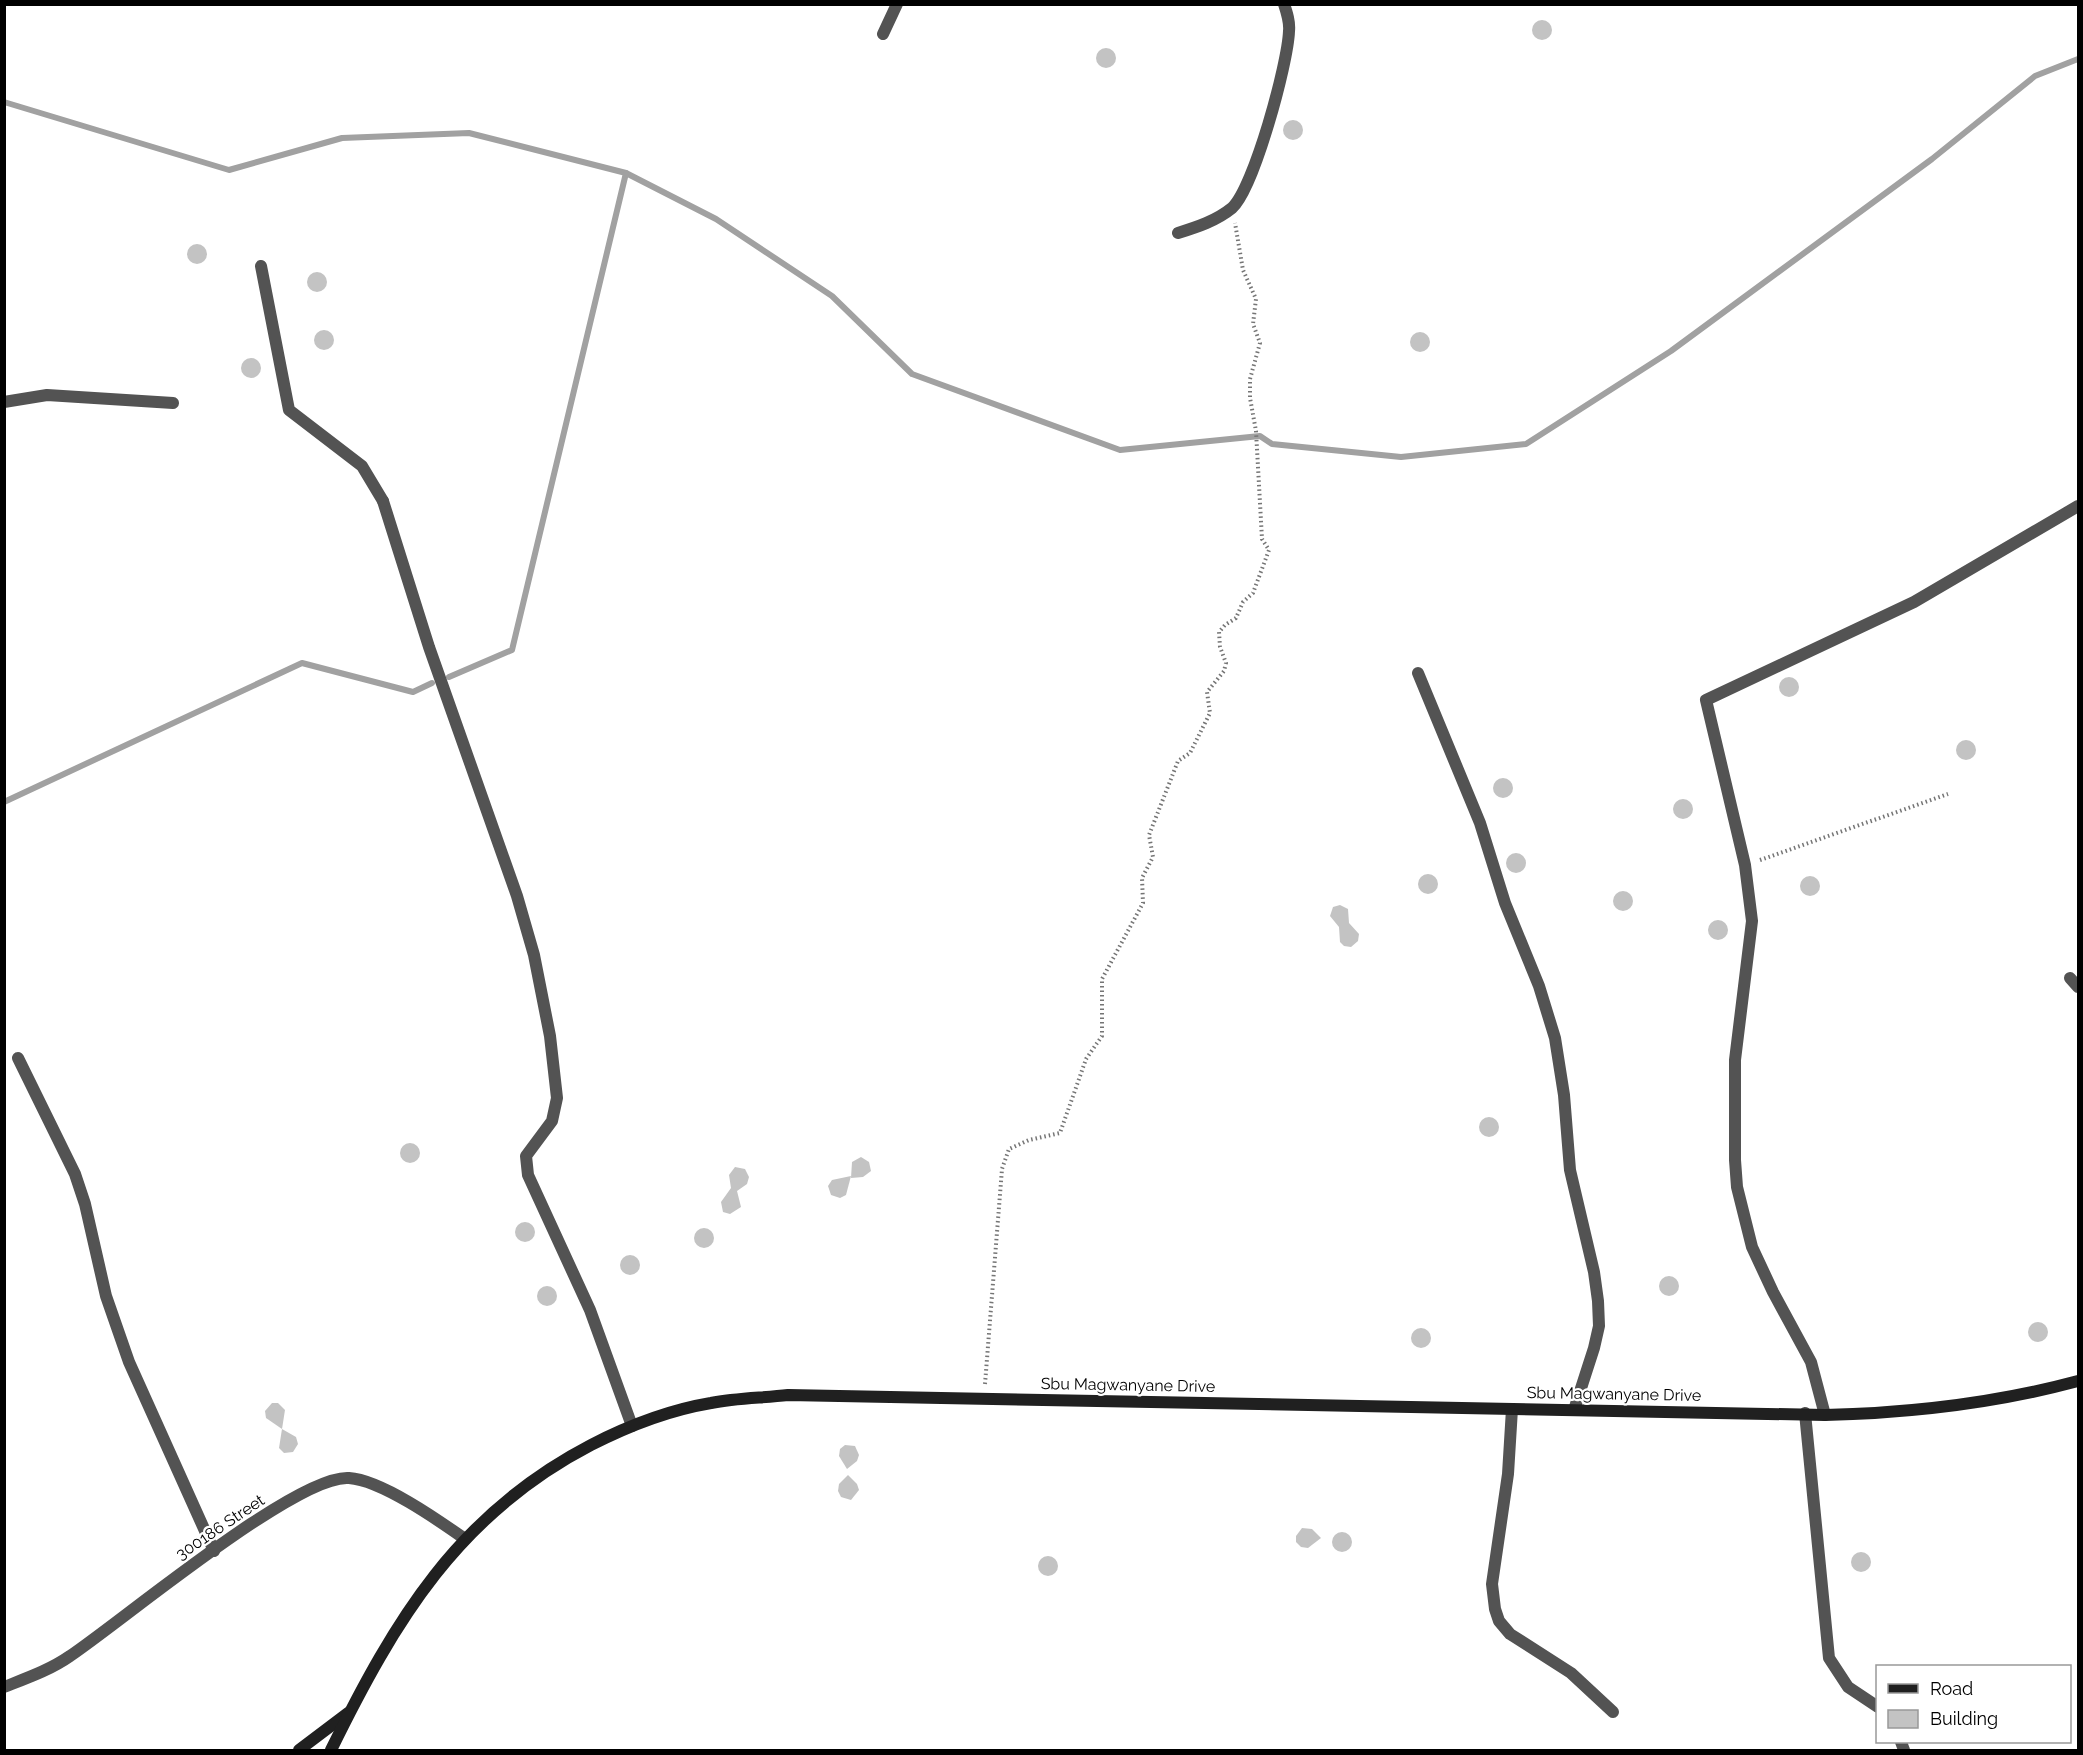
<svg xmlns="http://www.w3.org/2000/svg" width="2083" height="1755" font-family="Raleway,sans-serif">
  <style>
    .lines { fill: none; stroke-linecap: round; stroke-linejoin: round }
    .stream { stroke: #a1a1a1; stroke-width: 6 }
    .building { fill: #c3c3c3 }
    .path { stroke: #757575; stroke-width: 4; stroke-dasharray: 1.5 3; stroke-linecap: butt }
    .lane { stroke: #535353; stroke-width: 12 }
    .street { stroke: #535353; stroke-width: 12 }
    .secondary { stroke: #202020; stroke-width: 12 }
    .labels { text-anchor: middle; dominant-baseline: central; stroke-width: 4.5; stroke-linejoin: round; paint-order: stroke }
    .street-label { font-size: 16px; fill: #000; stroke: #fff }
  </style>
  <rect width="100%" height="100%" fill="#fff"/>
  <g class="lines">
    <g class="stream">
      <path d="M4 102 229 170 342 138 469 133 626 173 716 219 832 296 912 374 1120 450 1260 436 1272 444 1401 457 1526 444 1671 351 1932 159 2035 76 2078 59"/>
      <path d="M449 677 512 650 626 173"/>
      <path d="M4 802 302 663 413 692 432 683"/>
    </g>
  </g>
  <g class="building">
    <circle cx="1542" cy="30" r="10"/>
    <circle cx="1106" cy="58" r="10"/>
    <circle cx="1293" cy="130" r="10"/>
    <circle cx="197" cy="254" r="10"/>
    <circle cx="317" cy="282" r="10"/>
    <circle cx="324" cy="340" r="10"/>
    <circle cx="1420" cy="342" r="10"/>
    <circle cx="251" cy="368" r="10"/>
    <circle cx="1789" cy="687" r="10"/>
    <circle cx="1966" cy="750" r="10"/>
    <circle cx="1503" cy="788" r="10"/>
    <circle cx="1683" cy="809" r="10"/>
    <circle cx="1516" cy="863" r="10"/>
    <circle cx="1428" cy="884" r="10"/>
    <circle cx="1810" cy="886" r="10"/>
    <circle cx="1623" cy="901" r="10"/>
    <path d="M1340 905 1348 909 1349 923 1359 934 1358 941 1351 947 1344 946 1340 942 1339 927 1330 916 1333 907Z"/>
    <circle cx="1718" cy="930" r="10"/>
    <circle cx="1489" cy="1127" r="10"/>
    <circle cx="410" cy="1153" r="10"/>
    <path d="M861 1157 869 1162 871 1171 863 1177 851 1178 852 1162Z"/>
    <path d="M735 1167 745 1169 749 1177 747 1184 737 1191 741 1207 730 1214 723 1212 721 1202 731 1188 729 1175Z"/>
    <path d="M851 1176 846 1195 840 1198 831 1195 828 1186 832 1180Z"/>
    <circle cx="525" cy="1232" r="10"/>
    <circle cx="704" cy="1238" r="10"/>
    <circle cx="630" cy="1265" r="10"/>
    <circle cx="1669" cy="1286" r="10"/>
    <circle cx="547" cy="1296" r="10"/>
    <circle cx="2038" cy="1332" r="10"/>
    <circle cx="1421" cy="1338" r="10"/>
    <path d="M272 1403H278L285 1410 282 1429 266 1418 265 1411Z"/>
    <path d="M282 1429 296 1437 298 1444 293 1452 284 1453 279 1448Z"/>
    <path d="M845 1445 855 1446 859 1455 857 1461 847 1469 839 1456 840 1449Z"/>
    <path d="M848 1475 857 1484 859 1490 851 1500 841 1497 838 1491 839 1484Z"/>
    <path d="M1302 1528 1312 1529 1321 1538 1308 1548 1301 1547 1296 1542V1536Z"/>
    <circle cx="1342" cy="1542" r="10"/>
    <circle cx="1861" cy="1562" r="10"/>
    <circle cx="1048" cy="1566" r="10"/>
  </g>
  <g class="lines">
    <g class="path">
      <path d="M1760 860 1948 794"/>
      <path d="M985 1384 1002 1169 1009 1149 1029 1140 1060 1133 1086 1059 1102 1036V979L1143 903 1142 878 1153 857 1149 835 1178 761 1190 753 1210 713 1207 692 1224 671 1226 663 1220 647 1219 632 1225 625 1236 618 1243 602 1253 593 1269 550 1262 539 1256 431 1250 398V379L1260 343 1253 324 1256 299 1243 270 1235 223"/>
    </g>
    <path class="lane" d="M383 501 429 647 517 896 534 955 550 1036 557 1098 552 1121 526 1156 528 1175 590 1310 632 1426"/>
    <g class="street">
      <path d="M883 34 897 4"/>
      <path d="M1178 233C1197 227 1216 221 1232 208 1254 188 1288 63 1289 31 1290 22 1287 13 1284 4"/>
      <path d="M261 266 289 410 362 466 383 501"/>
      <path d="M4 402 47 395 173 403"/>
      <path d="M1418 673 1480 823 1505 903 1539 986 1555 1038 1564 1095 1570 1170 1594 1272 1598 1301 1599 1326 1594 1348 1574 1410"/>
      <path d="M2070 978 2078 987"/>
      <path d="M18 1058 75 1174 85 1204 106 1296 129 1362 214 1551"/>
      <path d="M1512 1409 1508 1474 1492 1584 1495 1609 1499 1621 1510 1634 1571 1673 1613 1712"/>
      <path d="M1805 1413 1829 1658 1848 1687 1878 1707"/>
      <path d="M1825 1415 1811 1362 1773 1292 1752 1247 1737 1187 1735 1160V1060L1752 921 1745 865 1706 700 1914 602 2078 506"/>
      <path d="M4 1687C27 1678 50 1670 70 1656 121 1622 297 1474 349 1478 381 1480 438 1520 465 1539"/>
      <path d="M1901 1742 1904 1750"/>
    </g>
    <g class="secondary">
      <path d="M299 1750 348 1713"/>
      <path d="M331 1750C395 1620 458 1514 591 1445 628 1426 669 1410 711 1403 736 1398 762 1398 788 1395L1825 1415C1910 1413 1996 1403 2078 1381"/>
    </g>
  </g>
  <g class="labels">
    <g class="street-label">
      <text transform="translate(1128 1385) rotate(1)">Sbu Magwanyane Drive</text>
      <text transform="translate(1614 1394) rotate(1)">Sbu Magwanyane Drive</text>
      <text transform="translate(220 1527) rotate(-34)">300186 Street</text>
    </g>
  </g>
  <rect width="2083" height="1755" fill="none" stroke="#000000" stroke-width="12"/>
  <rect x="1876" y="1665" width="195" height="78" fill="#ffffff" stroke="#999999" stroke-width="1.5"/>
  <rect x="1888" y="1684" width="30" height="9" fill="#202020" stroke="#999999" stroke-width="1.5"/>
  <text x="1930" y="1695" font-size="18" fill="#000000">Road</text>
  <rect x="1888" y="1710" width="30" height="18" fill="#c3c3c3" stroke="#999999" stroke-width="1.5"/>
  <text x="1930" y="1725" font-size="18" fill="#000000">Building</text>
</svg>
